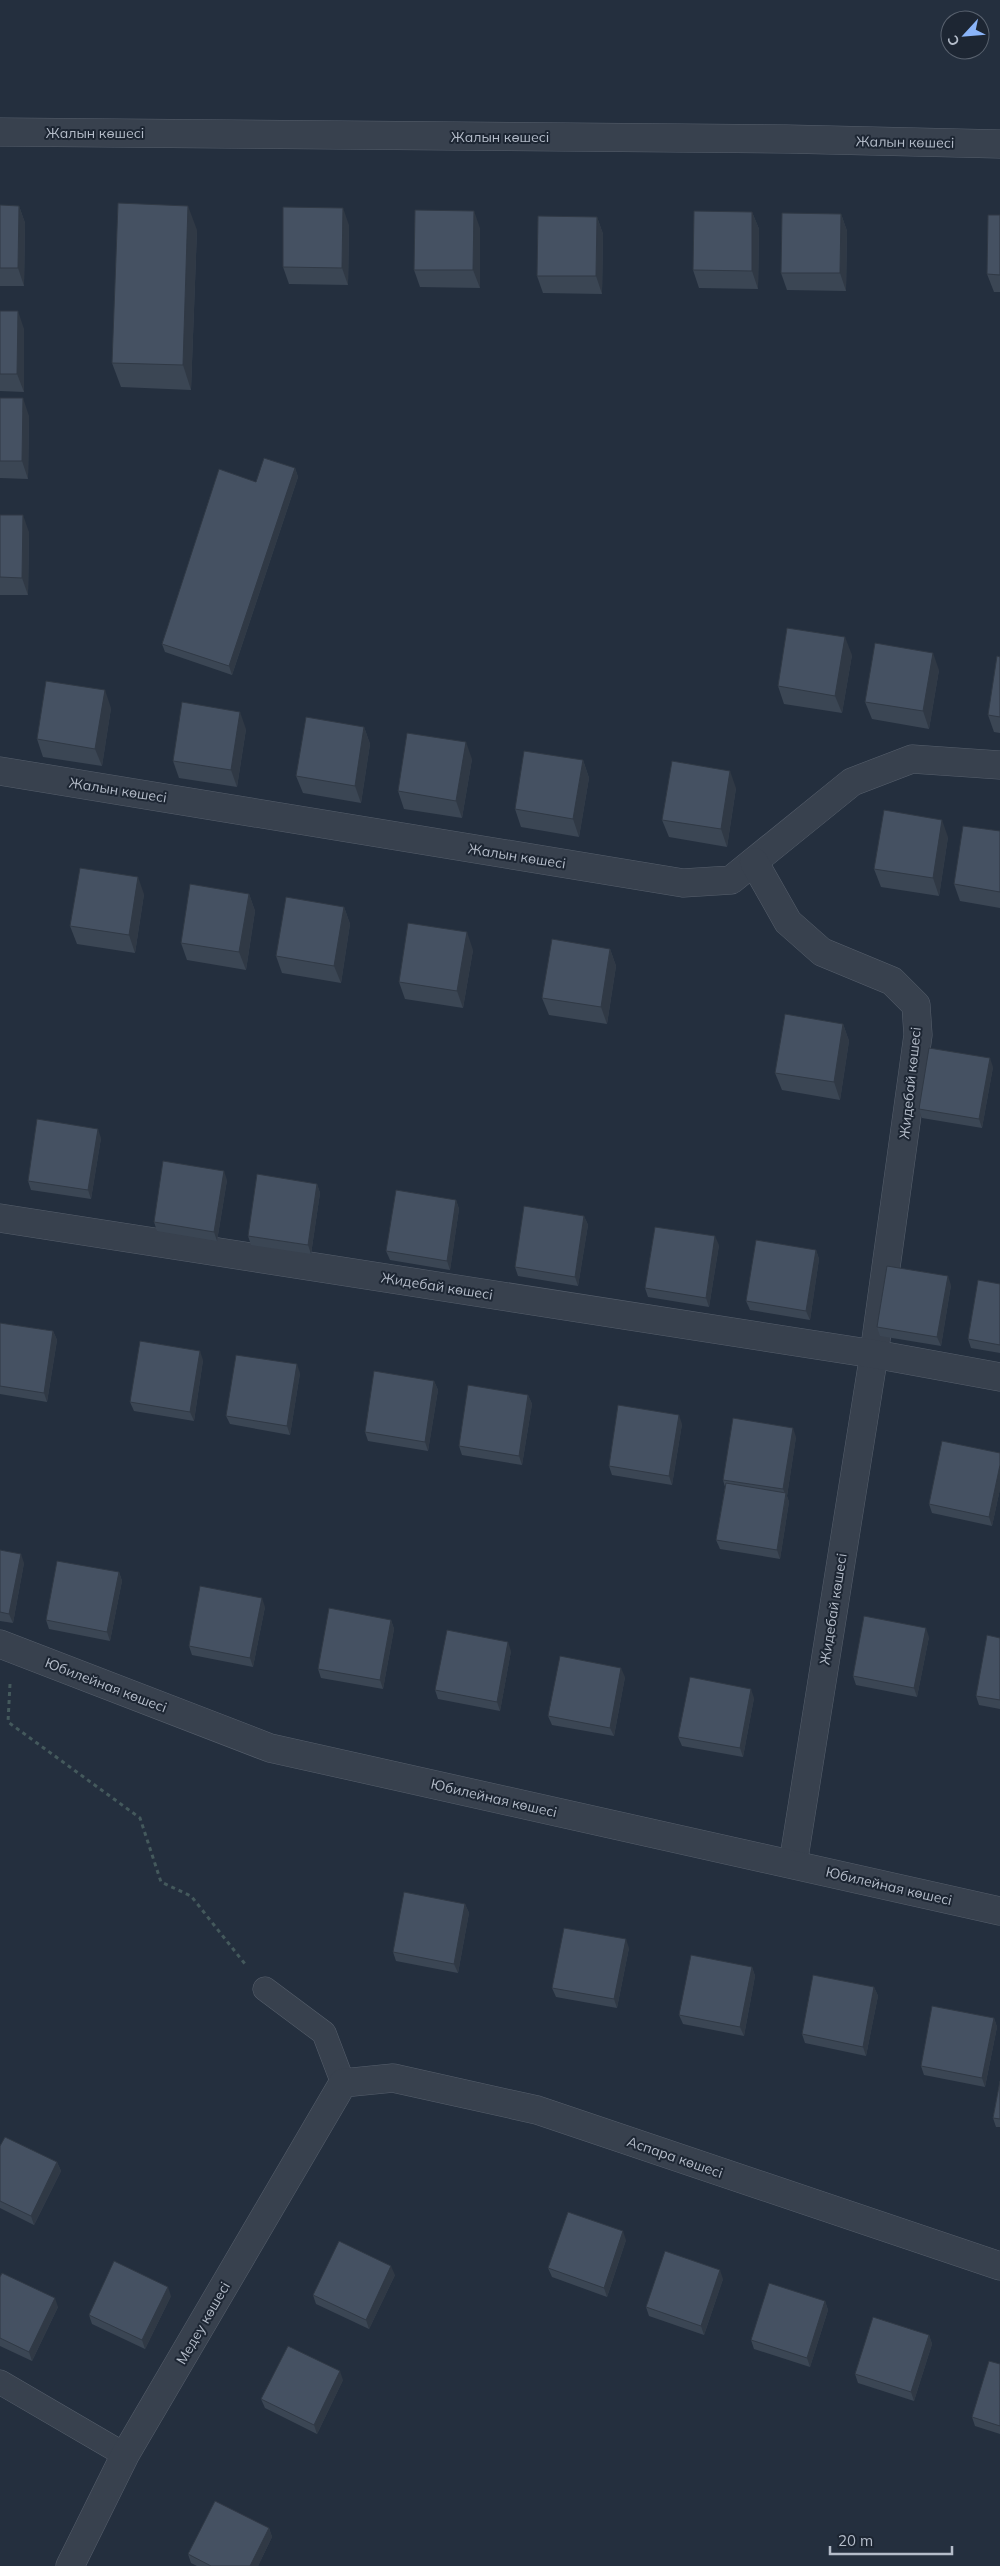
<svg xmlns="http://www.w3.org/2000/svg" width="1000" height="2566" font-family="Mulish,sans-serif">
  <style>
    .lines { fill: none; stroke-linecap: round; stroke-linejoin: round }
    .lane-casing { stroke: #565f6c; stroke-width: 25 }
    .street-casing { stroke: #565f6c; stroke-width: 29 }
    .path { stroke: #44595c; stroke-width: 3; stroke-dasharray: 4 4; stroke-linecap: butt }
    .lane { stroke: #38414e; stroke-width: 24 }
    .street { stroke: #38414e; stroke-width: 28 }
    .wall { fill: #3b4654 }
    .shaded-wall { fill: #303945 }
    .building { fill: #455162; stroke: #303945 }
    .labels { text-anchor: middle; dominant-baseline: central; stroke-width: 4; stroke-linejoin: round; paint-order: stroke }
    .street-label { font-size: 14px; fill: #b4bcc9; stroke: #1d2633 }
  </style>
  <rect width="100%" height="100%" fill="#242f3e"/>
  <g class="lines">
    <g class="lane-casing">
      <g id="lane">
        <path d="M265 1989 324 2033 343 2083"/>
        <path d="M0 2382 125 2455"/>
      </g>
    </g>
    <g class="street-casing">
      <g id="street">
        <path d="M0 132 787 139 1000 144"/>
        <path d="M0 771 683 883 731 880 852 782 912 759 1000 765"/>
        <path d="M754 862 788 922 822 952 892 981 916 1005 918 1035 874 1354 793 1864"/>
        <path d="M0 1218 874 1354 1000 1377"/>
        <path d="M0 1644 270 1748 1000 1911"/>
        <path d="M70 2566 125 2455 343 2083 393 2078 537 2110 1000 2266"/>
      </g>
    </g>
    <path class="path" d="M10 1684 8 1722 140 1818 161 1882 191 1896 245 1964"/>
    <use href="#lane" class="lane"/>
    <use href="#street" class="street"/>
  </g>
  <g class="wall">
    <path d="M0 205 19 206 25 223 24 286H0Z"/>
    <path d="M752 212 759 229 758 289 699 288 693 270Z"/>
    <path d="M841 214 847 231 846 291 787 290 781 273Z"/>
    <path d="M1000 215V292H994L987 274Z"/>
    <path d="M597 217 603 234 602 294 543 293 537 276Z"/>
    <path d="M349 225 348 285 289 284 283 267Z"/>
    <path d="M480 228V288L420 287 414 270Z"/>
    <path d="M197 230 191 390 121 387 112 363Z"/>
    <path d="M0 311 24 329V392L0 391Z"/>
    <path d="M0 398 29 416 28 479 0 478Z"/>
    <path d="M295 468 298 477 232 675 165 652 162 644 256 482Z"/>
    <path d="M0 515 29 532 28 595H0Z"/>
    <path d="M852 655 842 713 784 704 778 686Z"/>
    <path d="M1000 657V733L994 732 988 715Z"/>
    <path d="M939 670 929 729 872 719 865 702Z"/>
    <path d="M111 708 102 766 43 757 37 739Z"/>
    <path d="M364 727 370 744 361 803 303 793 296 776Z"/>
    <path d="M246 729 237 787 179 778 173 761Z"/>
    <path d="M472 759 462 818 404 809 398 791Z"/>
    <path d="M583 760 589 778 579 837 521 827 515 809Z"/>
    <path d="M736 788 727 847 669 837 662 820Z"/>
    <path d="M1000 831V908L960 901 954 884Z"/>
    <path d="M948 837 939 896 881 887 874 869Z"/>
    <path d="M144 894 135 953 77 944 70 926Z"/>
    <path d="M249 894 255 911 246 970 187 960 181 943Z"/>
    <path d="M344 907 350 924 341 983 282 973 276 956Z"/>
    <path d="M610 949 616 966 607 1024 549 1015 542 998Z"/>
    <path d="M473 950 463 1008 405 999 399 982Z"/>
    <path d="M843 1024 849 1041 840 1100 782 1090 775 1073Z"/>
    <path d="M993 1067 982 1128 922 1118 919 1109Z"/>
    <path d="M101 1138 91 1199 31 1190 28 1181Z"/>
    <path d="M227 1180 217 1241 157 1231 154 1222Z"/>
    <path d="M317 1184 320 1193 311 1254 251 1245 248 1236Z"/>
    <path d="M456 1200 459 1209 450 1270 390 1260 386 1251Z"/>
    <path d="M584 1216 588 1225 578 1286 518 1276 515 1267Z"/>
    <path d="M719 1245 709 1307 648 1297 645 1288Z"/>
    <path d="M816 1250 819 1259 810 1320 750 1310 746 1301Z"/>
    <path d="M1000 1284V1353L971 1348 968 1339Z"/>
    <path d="M951 1285 941 1346 880 1336 877 1327Z"/>
    <path d="M0 1323 53 1331 57 1340 47 1402 0 1394Z"/>
    <path d="M203 1360 194 1421 134 1411 130 1402Z"/>
    <path d="M300 1373 290 1435 230 1424 226 1416Z"/>
    <path d="M434 1381 438 1390 428 1451 368 1441 365 1432Z"/>
    <path d="M528 1395 532 1404 522 1465 462 1455 459 1446Z"/>
    <path d="M682 1424 672 1485 612 1475 609 1466Z"/>
    <path d="M796 1437 787 1496 789 1502 780 1559 720 1549 716 1540 725 1487 723 1480Z"/>
    <path d="M1000 1453V1489L992 1526 932 1513 929 1504Z"/>
    <path d="M0 1550 24 1563 13 1623 0 1621Z"/>
    <path d="M119 1572 122 1581 110 1641 49 1629 46 1620Z"/>
    <path d="M265 1607 253 1667 192 1655 189 1646Z"/>
    <path d="M391 1620 394 1629 383 1689 321 1678 318 1669Z"/>
    <path d="M929 1637 917 1697 856 1685 853 1676Z"/>
    <path d="M1000 1638V1709L979 1705 976 1696Z"/>
    <path d="M511 1651 500 1711 438 1699 435 1690Z"/>
    <path d="M625 1677 614 1736 552 1725 548 1716Z"/>
    <path d="M754 1698 743 1757 682 1746 678 1737Z"/>
    <path d="M465 1904 469 1913 458 1973 396 1961 393 1952Z"/>
    <path d="M629 1948 617 2008 556 1997 552 1988Z"/>
    <path d="M752 1967 755 1976 744 2036 683 2024 679 2015Z"/>
    <path d="M874 1987 878 1996 866 2056 805 2043 802 2034Z"/>
    <path d="M994 2018 997 2027 985 2087 924 2075 921 2066Z"/>
    <path d="M1000 2081V2127H996L993 2118Z"/>
    <path d="M0 2146 57 2162 61 2171 34 2225 0 2208Z"/>
    <path d="M626 2240 607 2297 552 2277 548 2268Z"/>
    <path d="M395 2275 369 2329 316 2304 313 2295Z"/>
    <path d="M0 2277 58 2307 32 2361 0 2346Z"/>
    <path d="M723 2279 704 2335 649 2316 646 2307Z"/>
    <path d="M171 2296 145 2349 92 2324 89 2315Z"/>
    <path d="M825 2301 828 2310 810 2367 754 2349 751 2340Z"/>
    <path d="M929 2335 932 2344 914 2401 858 2383 855 2374Z"/>
    <path d="M1000 2364V2434L975 2426 972 2417Z"/>
    <path d="M343 2380 317 2434 265 2408 261 2399Z"/>
    <path d="M269 2528 272 2537 258 2566H197L191 2563 188 2554Z"/>
  </g>
  <g class="shaded-wall">
    <path d="M19 206 25 223 24 286 18 268Z"/>
    <path d="M188 206 197 230 191 390 183 365Z"/>
    <path d="M343 208 349 225 348 285 342 268Z"/>
    <path d="M474 211 480 228V288L473 270Z"/>
    <path d="M752 212 759 229 758 289 752 271Z"/>
    <path d="M841 214 847 231 846 291 840 273Z"/>
    <path d="M597 217 603 234 602 294 596 276Z"/>
    <path d="M18 311 24 329V392L17 374Z"/>
    <path d="M23 398 29 416 28 479 22 461Z"/>
    <path d="M295 468 298 477 232 675 229 666Z"/>
    <path d="M23 515 29 532 28 595 22 578Z"/>
    <path d="M845 637 852 655 842 713 835 696Z"/>
    <path d="M933 653 939 670 929 729 923 711Z"/>
    <path d="M105 690 111 708 102 766 95 749Z"/>
    <path d="M240 712 246 729 237 787 231 770Z"/>
    <path d="M364 727 370 744 361 803 355 786Z"/>
    <path d="M466 742 472 759 462 818 456 801Z"/>
    <path d="M583 760 589 778 579 837 573 819Z"/>
    <path d="M730 771 736 788 727 847 721 829Z"/>
    <path d="M942 820 948 837 939 896 933 878Z"/>
    <path d="M138 877 144 894 135 953 129 935Z"/>
    <path d="M249 894 255 911 246 970 239 952Z"/>
    <path d="M344 907 350 924 341 983 334 966Z"/>
    <path d="M467 932 473 950 463 1008 457 991Z"/>
    <path d="M610 949 616 966 607 1024 601 1007Z"/>
    <path d="M843 1024 849 1041 840 1100 834 1082Z"/>
    <path d="M990 1058 993 1067 982 1128 979 1119Z"/>
    <path d="M98 1129 101 1138 91 1199 88 1190Z"/>
    <path d="M224 1171 227 1180 217 1241 214 1232Z"/>
    <path d="M317 1184 320 1193 311 1254 308 1245Z"/>
    <path d="M456 1200 459 1209 450 1270 447 1261Z"/>
    <path d="M584 1216 588 1225 578 1286 575 1277Z"/>
    <path d="M715 1236 719 1245 709 1307 706 1298Z"/>
    <path d="M816 1250 819 1259 810 1320 806 1311Z"/>
    <path d="M948 1276 951 1285 941 1346 937 1337Z"/>
    <path d="M53 1331 57 1340 47 1402 44 1393Z"/>
    <path d="M200 1351 203 1360 194 1421 190 1412Z"/>
    <path d="M297 1364 300 1373 290 1435 287 1426Z"/>
    <path d="M434 1381 438 1390 428 1451 425 1442Z"/>
    <path d="M528 1395 532 1404 522 1465 519 1456Z"/>
    <path d="M679 1415 682 1424 672 1485 669 1476Z"/>
    <path d="M793 1428 796 1437 787 1496 789 1502 780 1559 777 1550 786 1496 783 1489Z"/>
    <path d="M1000 1465V1489L992 1526 989 1517Z"/>
    <path d="M21 1554 24 1563 13 1623 9 1614Z"/>
    <path d="M119 1572 122 1581 110 1641 107 1632Z"/>
    <path d="M262 1598 265 1607 253 1667 250 1658Z"/>
    <path d="M391 1620 394 1629 383 1689 380 1680Z"/>
    <path d="M926 1628 929 1637 917 1697 914 1688Z"/>
    <path d="M508 1642 511 1651 500 1711 497 1702Z"/>
    <path d="M621 1668 625 1677 614 1736 610 1728Z"/>
    <path d="M751 1689 754 1698 743 1757 740 1748Z"/>
    <path d="M465 1904 469 1913 458 1973 454 1964Z"/>
    <path d="M626 1939 629 1948 617 2008 614 1999Z"/>
    <path d="M752 1967 755 1976 744 2036 740 2027Z"/>
    <path d="M874 1987 878 1996 866 2056 863 2047Z"/>
    <path d="M994 2018 997 2027 985 2087 982 2078Z"/>
    <path d="M57 2162 61 2171 34 2225 31 2216Z"/>
    <path d="M623 2231 626 2240 607 2297 604 2288Z"/>
    <path d="M391 2266 395 2275 369 2329 366 2320Z"/>
    <path d="M720 2270 723 2279 704 2335 701 2326Z"/>
    <path d="M168 2287 171 2296 145 2349 142 2340Z"/>
    <path d="M55 2298 58 2307 32 2361 29 2352Z"/>
    <path d="M825 2301 828 2310 810 2367 807 2358Z"/>
    <path d="M929 2335 932 2344 914 2401 911 2392Z"/>
    <path d="M340 2371 343 2380 317 2434 314 2425Z"/>
    <path d="M269 2528 272 2537 258 2566H250Z"/>
  </g>
  <g class="building">
    <path d="M118 203 188 206 183 365 112 363Z"/>
    <path d="M0 205 19 206 18 268H0Z"/>
    <path d="M283 207 343 208 342 268 283 267Z"/>
    <path d="M415 210 474 211 473 270H414Z"/>
    <path d="M694 211 752 212V271L693 270Z"/>
    <path d="M782 213 841 214 840 273H781Z"/>
    <path d="M988 215H1000V275L987 274Z"/>
    <path d="M538 216 597 217 596 276H537Z"/>
    <path d="M0 311H18L17 374H0Z"/>
    <path d="M0 398H23L22 461H0Z"/>
    <path d="M264 458 295 468 229 666 162 644 219 469 256 482Z"/>
    <path d="M0 515H23L22 578 0 577Z"/>
    <path d="M787 628 845 637 835 696 778 686Z"/>
    <path d="M875 643 933 653 923 711 865 702Z"/>
    <path d="M997 656 1000 657V717L988 715Z"/>
    <path d="M46 681 105 690 95 749 37 739Z"/>
    <path d="M182 702 240 712 231 770 173 761Z"/>
    <path d="M306 717 364 727 355 786 296 776Z"/>
    <path d="M407 733 466 742 456 801 398 791Z"/>
    <path d="M524 751 583 760 573 819 515 809Z"/>
    <path d="M672 761 730 771 721 829 662 820Z"/>
    <path d="M884 810 942 820 933 878 874 869Z"/>
    <path d="M963 826 1000 831V892L954 884Z"/>
    <path d="M80 868 138 877 129 935 70 926Z"/>
    <path d="M190 884 249 894 239 952 181 943Z"/>
    <path d="M286 897 344 907 334 966 276 956Z"/>
    <path d="M408 923 467 932 457 991 399 982Z"/>
    <path d="M552 939 610 949 601 1007 542 998Z"/>
    <path d="M785 1014 843 1024 834 1082 775 1073Z"/>
    <path d="M929 1048 990 1058 979 1119 919 1109Z"/>
    <path d="M37 1119 98 1129 88 1190 28 1181Z"/>
    <path d="M163 1161 224 1171 214 1232 154 1222Z"/>
    <path d="M257 1174 317 1184 308 1245 248 1236Z"/>
    <path d="M396 1190 456 1200 447 1261 386 1251Z"/>
    <path d="M524 1206 584 1216 575 1277 515 1267Z"/>
    <path d="M655 1227 715 1236 706 1298 645 1288Z"/>
    <path d="M756 1240 816 1250 806 1311 746 1301Z"/>
    <path d="M887 1266 948 1276 937 1337 877 1327Z"/>
    <path d="M978 1280 1000 1284V1345L968 1339Z"/>
    <path d="M0 1323 53 1331 44 1393 0 1386Z"/>
    <path d="M140 1341 200 1351 190 1412 130 1402Z"/>
    <path d="M236 1355 297 1364 287 1426 226 1416Z"/>
    <path d="M374 1371 434 1381 425 1442 365 1432Z"/>
    <path d="M468 1385 528 1395 519 1456 459 1446Z"/>
    <path d="M618 1405 679 1415 669 1476 609 1466Z"/>
    <path d="M733 1418 793 1428 783 1489 723 1480Z"/>
    <path d="M942 1441 1000 1453V1465L989 1517 929 1504Z"/>
    <path d="M726 1483 786 1493 777 1550 716 1540Z"/>
    <path d="M0 1550 21 1554 9 1614 0 1612Z"/>
    <path d="M57 1561 119 1572 107 1632 46 1620Z"/>
    <path d="M200 1586 262 1598 250 1658 189 1646Z"/>
    <path d="M329 1608 391 1620 380 1680 318 1669Z"/>
    <path d="M864 1616 926 1628 914 1688 853 1676Z"/>
    <path d="M447 1630 508 1642 497 1702 435 1690Z"/>
    <path d="M987 1635 1000 1638V1700L976 1696Z"/>
    <path d="M560 1656 621 1668 610 1728 548 1716Z"/>
    <path d="M690 1677 751 1689 740 1748 678 1737Z"/>
    <path d="M404 1892 465 1904 454 1964 393 1952Z"/>
    <path d="M564 1928 626 1939 614 1999 552 1988Z"/>
    <path d="M691 1955 752 1967 740 2027 679 2015Z"/>
    <path d="M813 1975 874 1987 863 2047 802 2034Z"/>
    <path d="M932 2006 994 2018 982 2078 921 2066Z"/>
    <path d="M1000 2081V2119L993 2118Z"/>
    <path d="M5 2137 57 2162 31 2216 0 2201V2146Z"/>
    <path d="M568 2212 623 2231 604 2288 548 2268Z"/>
    <path d="M339 2241 391 2266 366 2320 313 2295Z"/>
    <path d="M665 2251 720 2270 701 2326 646 2307Z"/>
    <path d="M114 2261 168 2287 142 2340 89 2315Z"/>
    <path d="M2 2273 55 2298 29 2352 0 2338V2277Z"/>
    <path d="M769 2283 825 2301 807 2358 751 2340Z"/>
    <path d="M873 2317 929 2335 911 2392 855 2374Z"/>
    <path d="M288 2346 340 2371 314 2425 261 2399Z"/>
    <path d="M989 2361 1000 2364V2426L972 2417Z"/>
    <path d="M215 2501 269 2528 250 2566H211L188 2554Z"/>
  </g>
  <g class="labels">
    <g class="street-label">
      <text x="95" y="133">Жалын көшесі</text>
      <text x="500" y="137">Жалын көшесі</text>
      <text transform="translate(905 142) rotate(1)">Жалын көшесі</text>
      <text transform="translate(118 790) rotate(9)">Жалын көшесі</text>
      <text transform="translate(517 856) rotate(9)">Жалын көшесі</text>
      <text transform="translate(910 1083) rotate(-84)">Жидебай көшесі</text>
      <text transform="translate(437 1286) rotate(9)">Жидебай көшесі</text>
      <text transform="translate(833 1609) rotate(-81)">Жидебай көшесі</text>
      <text transform="translate(106 1685) rotate(21)">Юбилейная көшесі</text>
      <text transform="translate(494 1798) rotate(13)">Юбилейная көшесі</text>
      <text transform="translate(889 1886) rotate(13)">Юбилейная көшесі</text>
      <text transform="translate(675 2157) rotate(19)">Аспара көшесі</text>
      <text transform="translate(203 2323) rotate(-60)">Медеу көшесі</text>
    </g>
  </g>
  <g transform="translate(965 35) rotate(244)"><circle r="24" fill="#1d2633" stroke="#59626f"/>
  <path d="M0-4L9 19L0 12L-9 19Z" fill="#8ab4f8"/>
  <text y="-8" font-size="14" font-weight="bold" text-anchor="middle" fill="#b4bcc9">С</text>
  </g>
  <path d="M830 2546v8h122v-8" fill="none" stroke="#b4bcc9" stroke-width="2.5"/>
  <text x="838" y="2546" font-size="15" fill="#b4bcc9" stroke="#1d2633" stroke-width="4" paint-order="stroke">20 m</text>
</svg>
